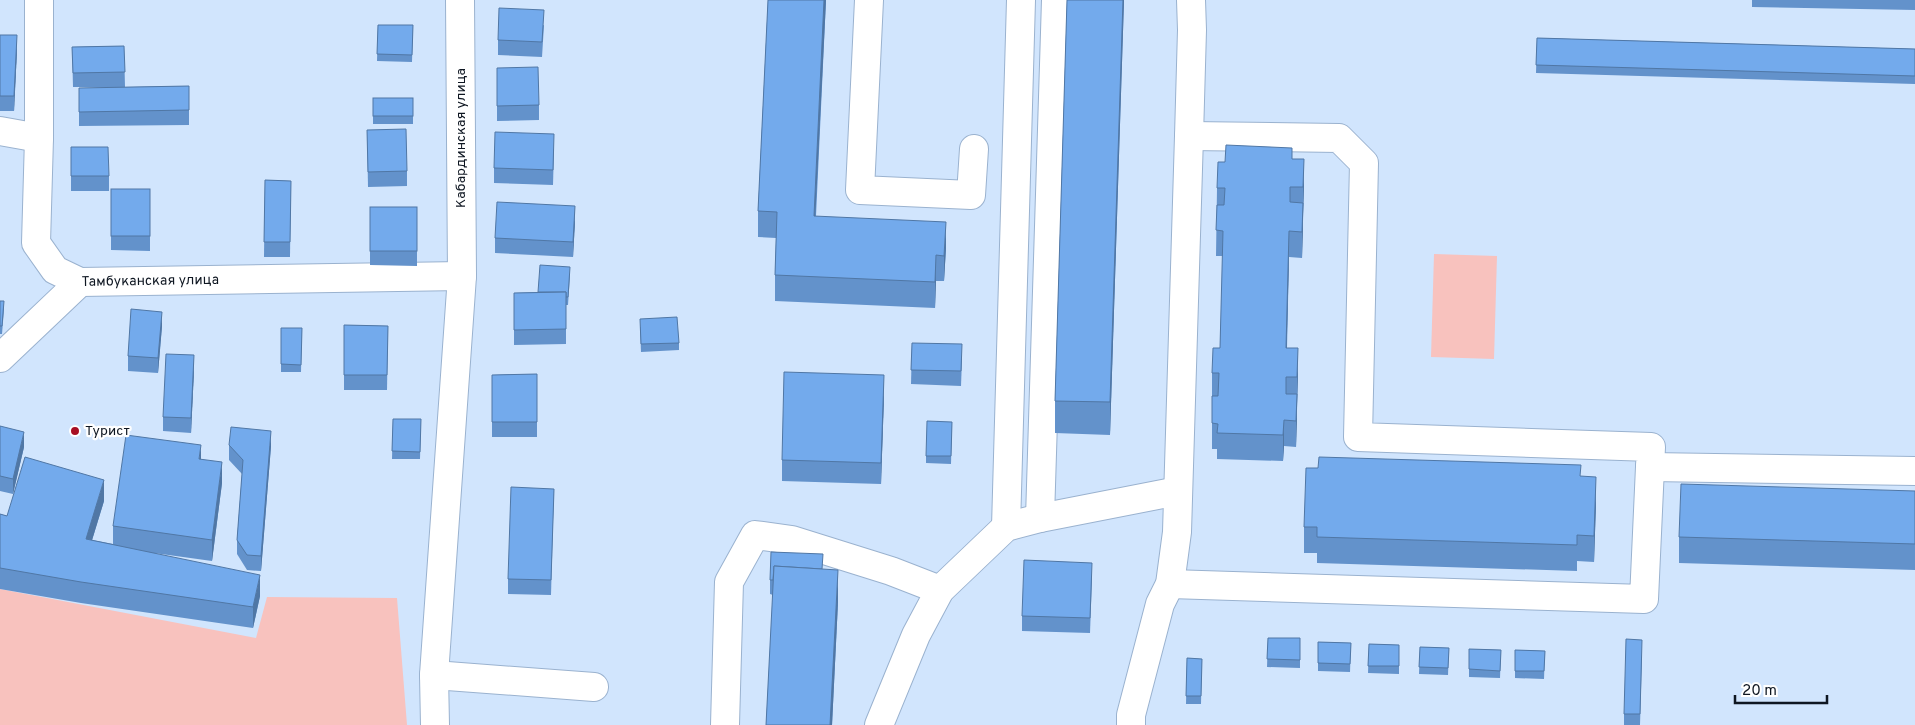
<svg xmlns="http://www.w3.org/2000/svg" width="1915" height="725" font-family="Overpass,sans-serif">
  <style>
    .green { fill: #f8c2be }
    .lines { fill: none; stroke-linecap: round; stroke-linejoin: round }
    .minor-casing { stroke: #9ab2cf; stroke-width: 30 }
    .minor { stroke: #fff; stroke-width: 28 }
    .wall { fill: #6392cb }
    .shaded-wall { fill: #5077a5 }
    .building { fill: #73aaec; stroke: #5077a5 }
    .poi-dot { fill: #a70e23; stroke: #fff; stroke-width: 2 }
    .labels { text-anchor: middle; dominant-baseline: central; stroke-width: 4.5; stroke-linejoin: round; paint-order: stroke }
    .street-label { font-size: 14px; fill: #0e1621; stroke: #fff }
    .poi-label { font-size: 14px; fill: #0e1621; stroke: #fff; text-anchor: start }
  </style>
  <rect width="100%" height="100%" fill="#d1e5fd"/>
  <g class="green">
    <path d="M1434 254 1497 256 1494 359 1431 357Z"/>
    <path d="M0 589 256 638 267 597 397 598 407 725H0Z"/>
  </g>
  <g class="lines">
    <g class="minor-casing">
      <g id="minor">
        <path id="s1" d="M39 0V138L36 243 55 270 80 282 462 276"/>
        <path d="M869 0 860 190 971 195 974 149"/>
        <path d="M0 131 39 138"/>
        <path d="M0 358 80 282"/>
        <path d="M1650 467 1915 471"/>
        <path d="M1040 518 1056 0"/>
        <path d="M1006 527 1021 0"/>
        <path d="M1170 584 1644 599 1650 467 1651 447 1358 437 1364 163 1339 138 1189 136"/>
        <path d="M434 675 594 687"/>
        <path d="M435 725 434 675 462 276 460 0"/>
        <path d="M725 725 729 582 755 535 792 540 891 571 940 590"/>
        <path d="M879 725 916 635 940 590 1006 527 1040 518 1178 491"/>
        <path d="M1131 725V715L1160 604 1170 584 1177 532 1189 136 1192 30 1191 0"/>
      </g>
    </g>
    <use href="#minor" class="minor"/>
  </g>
  <g class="wall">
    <path d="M768 0H826L816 216 946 248 944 281H936L935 308 775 301V275L776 238 758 237V211Z"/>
    <path d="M1067 0H1124L1110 435 1055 433V401Z"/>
    <path d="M1752 0H1915V10L1752 7Z"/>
    <path d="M378 25H413L412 62 377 61Z"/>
    <path d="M544 25 542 57 498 55V40Z"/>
    <path d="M0 35 17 50 14 111H0Z"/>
    <path d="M1537 38 1915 49V84L1536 73Z"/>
    <path d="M124 46 125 87 189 86V125L79 126V88L116 87H73L72 47Z"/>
    <path d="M497 68 539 105V120L497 121Z"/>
    <rect x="373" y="98" width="40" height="26"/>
    <path d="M367 130 407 171V186L368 187Z"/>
    <path d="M71 147 109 176V191H71Z"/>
    <path d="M554 149 553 185 494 183V168Z"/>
    <path d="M1292 159 1304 185 1302 258 1289 257 1287 348 1298 374 1296 447 1284 446 1283 461 1217 459V449H1212V373L1220 348 1223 256H1216L1217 188 1225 162Z"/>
    <path d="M265 180 291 181 290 257H264Z"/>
    <path d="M111 189H150V251L111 250Z"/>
    <path d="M370 207H417V266L370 265Z"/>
    <path d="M575 221 573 257 495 253V238Z"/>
    <path d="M570 275 568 305H566V344L514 345V293L538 292Z"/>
    <path d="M0 301 4 309 2 334H0Z"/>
    <path d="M344 325 388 326 387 390H344Z"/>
    <path d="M162 326 158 373 128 371V356Z"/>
    <path d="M640 327 679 343V350L641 352Z"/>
    <path d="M281 328H302L301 372H281Z"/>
    <path d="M912 343 962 359 961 386 911 384Z"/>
    <path d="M194 370 191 433 163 431V417Z"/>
    <path d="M537 374V437H492V375Z"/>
    <path d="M884 396 881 484 782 481V460Z"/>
    <path d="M393 419H421L420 459H392Z"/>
    <path d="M952 422 951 464 926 463V456Z"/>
    <path d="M0 426 24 447 13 494 0 491Z"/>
    <path d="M229 445 271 446 261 571 247 570 237 554V540L242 474 229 460Z"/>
    <path d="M201 459 222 483 212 561 154 553 260 596 253 628 81 603 0 589V514L7 516 104 501 92 540 113 544V526Z"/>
    <path d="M1318 468 1581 476 1596 503 1594 562 1577 561V571L1317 563V553H1304V527Z"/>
    <path d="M554 489 551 595 508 594V579Z"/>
    <path d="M1915 491V570L1679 563V537Z"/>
    <path d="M823 569 838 602 832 725H766L773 595 770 594V580Z"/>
    <path d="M1092 578 1090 633 1022 631V616Z"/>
    <path d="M1268 638H1300V668L1267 667Z"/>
    <path d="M1318 642 1351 643 1350 672 1318 671Z"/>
    <path d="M1369 644 1399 645V674L1368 673Z"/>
    <path d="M1420 647 1449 648 1448 675 1419 674Z"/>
    <path d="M1469 649 1501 650 1500 678 1469 677Z"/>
    <path d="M1515 650 1545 651 1544 679 1515 678Z"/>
    <path d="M1642 655 1640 725H1624V714Z"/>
    <path d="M1187 658 1202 659 1201 704H1186Z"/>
  </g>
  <g class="shaded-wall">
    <path d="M824 0H826L814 242V216Z"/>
    <path d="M1123 0H1124L1110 435V402Z"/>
    <path d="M17 35V50L14 111V96Z"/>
    <path d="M1304 159V185L1303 213V187Z"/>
    <path d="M1303 203V229L1302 258V232Z"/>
    <path d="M575 206V221L573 257V242Z"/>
    <path d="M946 222V248L944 281V256Z"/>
    <path d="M1289 231V257L1286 374V348Z"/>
    <path d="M936 255V281L935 308V282Z"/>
    <path d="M162 312V326L158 373V358Z"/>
    <path d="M1298 348V374L1297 403V377Z"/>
    <path d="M194 355V370L191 433V418Z"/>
    <path d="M884 375V396L881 484V463Z"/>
    <path d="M1297 394V420L1296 447V421Z"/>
    <path d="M1284 420V446L1283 461V435Z"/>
    <path d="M271 431V446L261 571V556Z"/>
    <path d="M24 432V447L13 494V479Z"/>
    <path d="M201 445V466L199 459Z"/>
    <path d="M222 462V483L212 561V540Z"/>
    <path d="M1596 477V503L1594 562V536Z"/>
    <path d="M104 480V501L86 560V539Z"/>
    <path d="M838 570V602L832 725H830Z"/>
    <path d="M260 575V596L253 628V607Z"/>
  </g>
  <g class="building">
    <path d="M768 0H824L814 216 946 222 944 256 936 255 935 282 775 275 777 212 758 211Z"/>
    <path d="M1067 0H1123L1110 402 1055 401Z"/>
    <path d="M499 8 544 10 542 42 498 40Z"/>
    <path d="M378 25H413L412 55 377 54Z"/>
    <path d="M0 35H17L14 96H0Z"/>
    <path d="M1537 38 1915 49V76L1536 65Z"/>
    <path d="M124 46 125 72 73 73 72 47Z"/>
    <path d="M538 67 539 105 497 106V68Z"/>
    <path d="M189 86V110L79 112V88Z"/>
    <rect x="373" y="98" width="40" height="18"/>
    <path d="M406 129 407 171 368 172 367 130Z"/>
    <path d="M495 132 554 134 553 170 494 168Z"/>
    <path d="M1226 145 1292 148V159H1304L1303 187H1290V202L1303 203 1302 232 1289 231 1286 348H1298L1297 377H1286V394H1297L1296 421 1284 420 1283 435 1217 433 1218 424 1212 423V396H1218L1219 373H1212L1213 348H1220L1223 231 1216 230 1217 205H1224L1225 188H1217L1218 162H1225Z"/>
    <path d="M71 147H108L109 176H71Z"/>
    <path d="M265 180 291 181 290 242H264Z"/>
    <rect x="111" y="189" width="39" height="47"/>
    <path d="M497 202 575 206 573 242 495 238Z"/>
    <rect x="370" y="207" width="47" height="44"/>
    <path d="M540 265 570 267 568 297H566V292H538Z"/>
    <path d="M566 292V329L514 330V293Z"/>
    <path d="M0 301H4L2 326H0Z"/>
    <path d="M131 309 162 312 158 358 128 356Z"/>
    <path d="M677 317 679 343 641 344 640 319Z"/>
    <path d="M344 325 388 326 387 375H344Z"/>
    <path d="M281 328H302L301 365 281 364Z"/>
    <path d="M912 343 962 344 961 371 911 370Z"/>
    <path d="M166 354 194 355 191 418 163 417Z"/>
    <path d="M784 372 884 375 881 463 782 460Z"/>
    <path d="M537 374V422H492V375Z"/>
    <path d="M393 419H421L420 452 392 451Z"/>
    <path d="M927 421 952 422 951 456H926Z"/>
    <path d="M0 426 24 432 13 479 0 476Z"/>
    <path d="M231 427 271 431 261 556 247 555 237 540 243 460 229 445Z"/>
    <path d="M126 435 201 445 199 459 222 462 212 540 113 526Z"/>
    <path d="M25 457 104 480 86 539 260 575 253 607 81 582 0 568V514L7 516Z"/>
    <path d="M1319 457 1581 465 1580 476 1596 477 1594 536 1577 535V545L1317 537V527H1304L1306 468H1318Z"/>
    <path d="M1681 484 1915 491V544L1679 537Z"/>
    <path d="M511 487 554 489 551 580 508 579Z"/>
    <path d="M771 552 823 554 822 569 774 566 773 580H770Z"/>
    <path d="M1024 560 1092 563 1090 618 1022 616Z"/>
    <path d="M774 566 838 570 830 725H766Z"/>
    <path d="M1268 638H1300V660L1267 659Z"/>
    <path d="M1626 639 1642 640 1640 714H1624Z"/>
    <path d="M1318 642 1351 643 1350 664 1318 663Z"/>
    <path d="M1369 644 1399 645V666H1368Z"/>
    <path d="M1420 647 1449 648 1448 668 1419 667Z"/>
    <path d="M1469 649 1501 650 1500 671 1469 669Z"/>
    <path d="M1515 650 1545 651 1544 671H1515Z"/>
    <path d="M1187 658 1202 659 1201 696H1186Z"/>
  </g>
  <circle class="poi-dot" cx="75" cy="431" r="5"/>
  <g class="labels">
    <g class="street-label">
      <text transform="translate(461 138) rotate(-90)">Кабардинская улица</text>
      <text stroke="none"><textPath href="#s1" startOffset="374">Тамбуканская улица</textPath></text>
    </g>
    <g class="poi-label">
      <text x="85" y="431">Турист</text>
    </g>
  </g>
  <path d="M1735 695v8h92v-8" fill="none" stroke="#0e1621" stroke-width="2.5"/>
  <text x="1742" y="695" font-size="15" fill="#0e1621" stroke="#ffffff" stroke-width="4" paint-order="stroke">20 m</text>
</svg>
